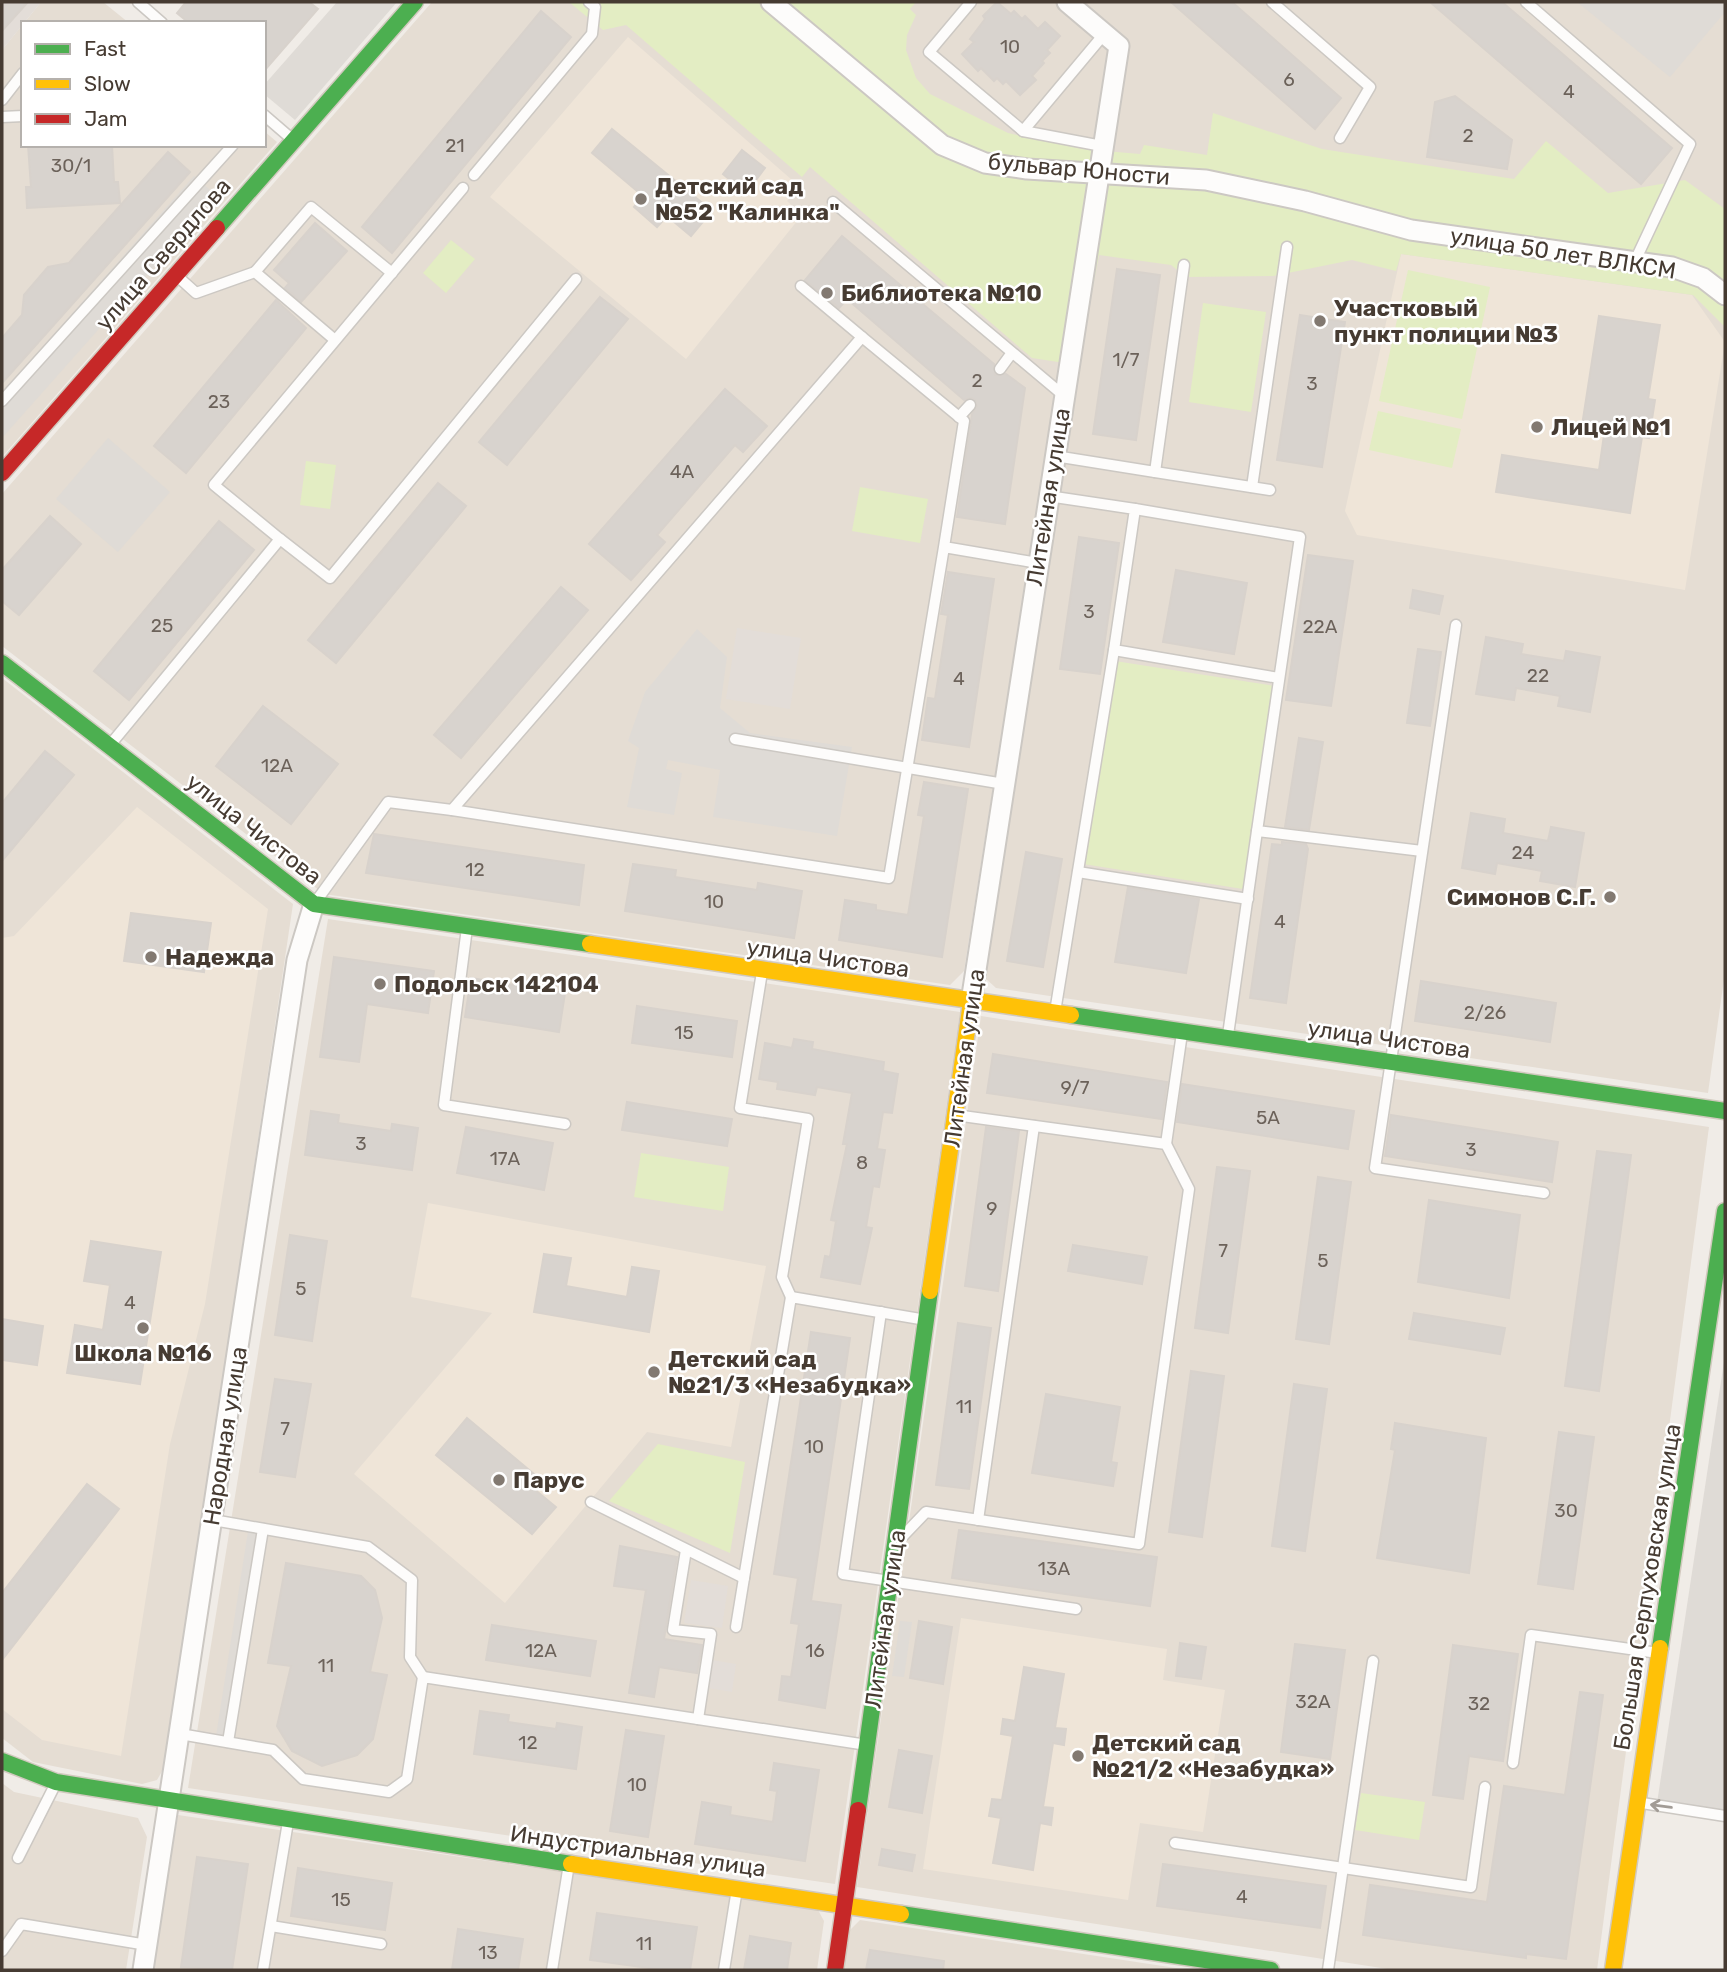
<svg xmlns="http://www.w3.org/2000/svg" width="1727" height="1972" font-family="Rubik,sans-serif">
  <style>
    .residential { fill: #e5ddd3 }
    .industrial { fill: #e3ddd8 }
    .education { fill: #efe5d8 }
    .green { fill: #e3edc3 }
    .parking { fill: #dfdbd6 }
    .building { fill: #d8d3ce; stroke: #d8d2cc; stroke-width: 2 }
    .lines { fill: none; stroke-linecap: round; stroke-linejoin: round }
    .lane-casing { stroke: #ccc8c3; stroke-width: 13 }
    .street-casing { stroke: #ccc8c3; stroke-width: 23 }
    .fast-casing { stroke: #d1c9be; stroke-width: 19 }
    .slow-casing { stroke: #d1c9be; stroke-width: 19 }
    .jam-casing { stroke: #d1c9be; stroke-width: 19 }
    .lane { stroke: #fdfcfb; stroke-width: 10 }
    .street { stroke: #fdfcfb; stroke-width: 19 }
    .fast { stroke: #4caf50; stroke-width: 16 }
    .slow { stroke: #ffc107; stroke-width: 16 }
    .jam { stroke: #c62828; stroke-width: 16 }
    .oneway { stroke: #a29c96 }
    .poi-dot { fill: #827971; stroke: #fff; stroke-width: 2.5 }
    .labels { text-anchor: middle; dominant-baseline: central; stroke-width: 5; stroke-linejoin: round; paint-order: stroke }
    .number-label { font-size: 19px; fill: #6c625a }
    .street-label { font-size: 23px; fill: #463b32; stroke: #fff }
    .poi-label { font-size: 23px; font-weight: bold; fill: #463b32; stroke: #fff; text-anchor: start }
  </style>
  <rect width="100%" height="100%" fill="#f0ece7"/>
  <g class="residential">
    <path d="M41 2H103L129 23H24Z"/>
    <path d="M432 2H1725V972L1708 1093 996 988 984 977 1064 338 964 971 950 985 324 894 2 646V494Z"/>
    <path d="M23 24V145H264V131L277 142 2 457V50Z"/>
    <path d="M2 678 293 904 165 1766 157 1780 142 1784 33 1762 2 1738Z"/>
    <path d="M328 919 960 1012 835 1884 188 1788Z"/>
    <path d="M981 1016 1709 1127 1597 1970H1394L857 1887Z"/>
    <path d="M2 1783 14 1792 138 1818 147 1837 126 1970H2Z"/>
    <path d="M178 1815 818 1910 824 1921 817 1970H153Z"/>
    <path d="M860 1920 1189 1970H844L850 1930Z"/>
  </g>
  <g class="industrial">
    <path d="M2 2H41L2 50Z"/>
    <path d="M737 628 801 638 790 709 726 699Z"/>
    <path d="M691 1580 728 1586 722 1628 684 1623Z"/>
    <path d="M712 1660 736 1664 732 1692 708 1688Z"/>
  </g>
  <g class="education">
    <path d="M628 37 800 187 787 201 802 215 686 359 490 197Z"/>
    <path d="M1401 254 1692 295 1725 342 1685 590 1357 535 1345 511Z"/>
    <path d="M137 807 268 909 205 1304 170 1444 121 1756 42 1740 2 1709V938L14 936Z"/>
    <path d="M428 1203 766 1266 731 1447 647 1432 505 1603 354 1474 492 1313 411 1297Z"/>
    <path d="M961 1618 1167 1649 1163 1680 1225 1690 1203 1832 1140 1823 1128 1900 923 1869Z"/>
  </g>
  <g class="green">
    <path d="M569 2H916L910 9 916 15 907 35 906 50 916 78 930 94 1008 133 1082 149 1140 154 1144 145 1207 155 1213 113 1322 149 1514 179 1546 141 1608 193 1685 180 1725 209V327L1693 295 1401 254 1396 271 1352 260 1273 276 1186 277 1171 265 1099 255 1078 365 1032 358 810 167 802 177 626 25 603 30Z"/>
    <path d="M451 240 475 259 446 293 423 273Z"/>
    <path d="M1408 270 1490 287 1462 419 1379 401Z"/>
    <path d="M1203 303 1266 312 1251 412 1189 402Z"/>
    <path d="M1378 411 1461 429 1452 468 1369 450Z"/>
    <path d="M306 461 336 465 330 509 300 505Z"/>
    <path d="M860 487 928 499 920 543 852 531Z"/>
    <path d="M1115 661 1275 686 1243 889 1083 864Z"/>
    <path d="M641 1153 729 1167 723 1211 634 1197Z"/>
    <path d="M658 1444 745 1462 730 1553 609 1501Z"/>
    <path d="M1361 1793 1425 1802 1419 1840 1355 1830Z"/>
  </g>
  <g class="parking">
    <path d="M337 2H397L295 120 264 94V85Z"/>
    <path d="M1577 2H1725V12L1670 77Z"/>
    <path d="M194 176 217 196 2 438V393Z"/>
    <path d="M108 438 170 492 118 552 56 499Z"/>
    <path d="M697 629 727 657 720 708 750 733 852 747 837 836 713 817 720 770 668 760 666 769 682 773 674 815 627 807 639 748 628 741 645 692Z"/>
    <path d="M1725 1355V1813L1657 1803Z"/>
    <path d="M248 1531 259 1533 227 1738 216 1736Z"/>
    <path d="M900 1621 912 1622 904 1677 892 1676Z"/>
  </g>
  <g class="building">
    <path d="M2 2H28L2 31Z"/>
    <path d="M186 2H309L318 9 264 71V23H189L177 13Z"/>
    <path d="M997 2 1011 14 1014 11 1022 19 1025 16 1038 29 1045 22 1060 36 1047 50 1050 53 1042 61 1044 63 1032 76 1036 80 1020 95 1006 81 1003 84 997 78 994 81 981 68 978 71 962 54 974 42 970 39 985 19 983 16Z"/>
    <path d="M1171 2H1232L1341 98 1315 129Z"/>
    <path d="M1430 2H1502L1672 148 1641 184Z"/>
    <path d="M541 11 571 37 392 253 362 227Z"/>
    <path d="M1455 96 1512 140 1507 169 1427 157 1435 102Z"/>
    <path d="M612 129 712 211 691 236 667 216 657 227 634 207 643 196 592 153Z"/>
    <path d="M28 145H49V148L112 145 114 182H118L120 203 27 208 26 187H31Z"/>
    <path d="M742 150 765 168 746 193 723 174Z"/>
    <path d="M168 152 190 172 2 383V338L22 315 24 295 48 267 69 263Z"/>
    <path d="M315 223 347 251 301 302 285 288 289 283 274 270Z"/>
    <path d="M842 236 994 364 995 375 1006 374 1025 388 1005 524 957 517 972 414 977 406 975 400 971 398 964 400 847 299 839 308 805 280Z"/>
    <path d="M1117 269 1160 275 1136 440 1093 434Z"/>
    <path d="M600 297 628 319 507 465 479 442Z"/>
    <path d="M276 300 306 328 186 473 154 446Z"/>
    <path d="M1300 315 1345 322 1322 467 1277 460Z"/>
    <path d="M1599 316 1660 325 1648 399 1655 400 1649 438 1642 437 1630 513 1496 492 1502 455 1599 470 1604 435 1581 432Z"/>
    <path d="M725 389 767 426 743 452 735 445 657 535 665 542 631 580 589 544Z"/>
    <path d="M438 483 466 506 336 663 308 640Z"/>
    <path d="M50 516 81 544 19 615 2 601V570Z"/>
    <path d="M219 521 254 550 129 700 94 671Z"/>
    <path d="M1079 537 1119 543 1100 674 1060 669Z"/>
    <path d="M1308 555 1353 561 1331 706 1286 700Z"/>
    <path d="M1176 570 1247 583 1234 654 1163 642Z"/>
    <path d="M948 572 994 579 969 747 922 740 928 698 935 699 948 615 941 614Z"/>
    <path d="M561 587 588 610 461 758 434 735Z"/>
    <path d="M1413 590 1443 596 1439 614 1410 608Z"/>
    <path d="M1486 637 1523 644 1521 654 1564 661 1566 651 1600 657 1590 712 1558 706 1560 696 1516 688 1514 700 1476 694Z"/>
    <path d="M1418 649 1441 652 1430 726 1407 723Z"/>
    <path d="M263 706 338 764 291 824 216 766Z"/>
    <path d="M1299 738 1323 742 1309 830 1285 827Z"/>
    <path d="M45 751 74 775 2 861V803Z"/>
    <path d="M924 782 968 789 942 957 839 940 845 900 876 905V910L908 915 924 816 918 815Z"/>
    <path d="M1471 813 1505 819 1503 833 1548 841 1551 827 1584 833 1575 887 1540 881 1542 871 1497 863 1495 874 1462 868Z"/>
    <path d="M374 834 584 865 579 905 366 873Z"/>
    <path d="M1282 842 1306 844 1308 849 1286 1003 1250 998 1272 844 1282 845Z"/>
    <path d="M1026 852 1062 859 1043 967 1007 961Z"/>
    <path d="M633 864 676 870 675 877 757 890 758 883 802 891 794 938 625 911Z"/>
    <path d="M1128 887 1199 899 1186 973 1115 962Z"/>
    <path d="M131 913 211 923 204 972 124 961Z"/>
    <path d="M334 957 434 971 428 1013 367 1004 359 1062 320 1057Z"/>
    <path d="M471 978 565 993 559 1032 465 1017Z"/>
    <path d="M1421 981 1556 1003 1550 1042 1415 1021Z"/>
    <path d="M637 1006 737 1021 732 1057 632 1043Z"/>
    <path d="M794 1039 813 1042 812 1049 884 1062 883 1071 898 1074 892 1113 883 1112 877 1149 885 1150 879 1187 873 1186 866 1227 872 1228 860 1284 821 1277 825 1256 830 1257 836 1221 831 1220 847 1144H843L852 1093 817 1087 815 1095 777 1089 778 1082 759 1079 765 1043 792 1048Z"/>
    <path d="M993 1054 1167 1082 1162 1119 987 1093Z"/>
    <path d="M1182 1084 1354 1111 1348 1149 1177 1122Z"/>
    <path d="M627 1102 732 1119 727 1146 622 1130Z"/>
    <path d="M311 1111 339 1115 338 1123 391 1131 392 1124 418 1128 412 1170 305 1155Z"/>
    <path d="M1391 1115 1558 1142 1552 1182 1385 1156Z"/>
    <path d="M466 1127 553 1143 544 1190 457 1173Z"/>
    <path d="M986 1127 1019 1131 998 1291 965 1286Z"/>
    <path d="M1597 1151 1631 1155 1599 1391 1565 1386Z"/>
    <path d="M1217 1167 1250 1171 1228 1333 1195 1328Z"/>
    <path d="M1318 1177 1351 1182 1329 1344 1296 1339Z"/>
    <path d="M1429 1200 1520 1215 1509 1298 1418 1282Z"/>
    <path d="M290 1235 327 1241 312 1341 275 1335Z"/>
    <path d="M91 1241 161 1252 140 1384 67 1373 75 1325 103 1330 110 1285 84 1281Z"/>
    <path d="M1073 1245 1147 1257 1142 1284 1068 1271Z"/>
    <path d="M544 1254 571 1258 566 1286 627 1297 632 1267 659 1271 649 1332 534 1312Z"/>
    <path d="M1414 1313 1505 1328 1500 1354 1409 1339Z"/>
    <path d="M2 1319 43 1326 37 1365 2 1360Z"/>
    <path d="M958 1323 991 1328 969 1489 936 1485Z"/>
    <path d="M811 1332 850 1338 811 1601 841 1605 825 1708 779 1700 782 1676 791 1677 799 1624 791 1623 798 1578 774 1574Z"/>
    <path d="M1191 1371 1224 1376 1202 1537 1169 1532Z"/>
    <path d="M275 1379 311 1384 295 1477 260 1472Z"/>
    <path d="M1294 1384 1327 1389 1305 1551 1272 1546Z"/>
    <path d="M1046 1394 1120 1407 1111 1462 1117 1463 1113 1486 1032 1473Z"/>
    <path d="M467 1418 535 1475 528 1484 556 1507 532 1534 436 1455Z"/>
    <path d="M1395 1423 1486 1438 1469 1573 1377 1558 1395 1450 1391 1449Z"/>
    <path d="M1559 1432 1594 1437 1573 1589 1538 1584Z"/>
    <path d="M87 1484 119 1509 2 1660V1593Z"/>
    <path d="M959 1530 1157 1557 1150 1606 952 1578Z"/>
    <path d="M620 1546 677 1557 664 1639 702 1645 697 1673 659 1667 654 1697 629 1693 646 1590 614 1586Z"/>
    <path d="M286 1563 361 1576 375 1590 382 1618 370 1672 387 1675 373 1739 357 1755 322 1766 292 1751 277 1726 291 1666 268 1663Z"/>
    <path d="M919 1621 952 1627 943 1684 910 1678Z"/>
    <path d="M492 1625 596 1641 590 1676 486 1660Z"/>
    <path d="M1180 1643 1206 1647 1201 1679 1176 1676Z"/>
    <path d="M1295 1644 1345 1650 1330 1759 1281 1752Z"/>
    <path d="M1453 1645 1518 1654 1503 1761 1469 1756 1463 1799 1433 1795Z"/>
    <path d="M1024 1667 1064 1674 1055 1728 1066 1729 1064 1745 1053 1743 1043 1807 1053 1808 1051 1825 1040 1823 1033 1870 993 1863 1001 1818 989 1816 992 1799 1002 1800 1013 1736 1001 1734 1003 1719 1015 1721Z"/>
    <path d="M1580 1692 1603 1695 1566 1959 1526 1954V1958L1363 1935 1370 1885 1487 1902 1504 1786 1565 1795Z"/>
    <path d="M480 1711 509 1715 508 1722 556 1729 557 1723 582 1727 576 1769 474 1754Z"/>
    <path d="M626 1730 664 1736 648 1837 610 1831Z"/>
    <path d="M899 1750 932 1756 922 1813 889 1807Z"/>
    <path d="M774 1763 819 1770 805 1861 695 1844 702 1802 731 1807 730 1815 773 1822 777 1791 770 1790Z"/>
    <path d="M882 1849 915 1855 912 1871 879 1865Z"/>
    <path d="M197 1857 248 1864 232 1970 181 1967Z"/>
    <path d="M1163 1864 1326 1886 1320 1928 1157 1906Z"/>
    <path d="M298 1868 392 1883 385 1930 291 1916Z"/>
    <path d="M597 1913 697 1927 690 1970H663L590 1960Z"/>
    <path d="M458 1929 523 1939 518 1970H452Z"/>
    <path d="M750 1936 791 1943 787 1970H744Z"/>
    <path d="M870 1950 944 1961 943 1970H866Z"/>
  </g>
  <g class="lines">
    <g class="lane-casing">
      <g id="lane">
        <path d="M138 2 162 23"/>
        <path d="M971 2 929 52 1023 131 1105 33"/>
        <path d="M1272 2 1370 87 1340 138"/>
        <path d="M1526 2 1690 144 1634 263"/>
        <path d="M2 100 23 73"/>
        <path d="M264 115 293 140"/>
        <path d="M2 117 23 116"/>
        <path d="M1023 131 1102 146"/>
        <path d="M474 175 592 34 595 7 589 2"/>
        <path d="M833 202 1063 395"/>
        <path d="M255 272 311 207 392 273"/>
        <path d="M176 275 196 293 255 272 335 340"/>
        <path d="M801 286 862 337"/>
        <path d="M1000 369 1011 354"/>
        <path d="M2 401 233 145"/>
        <path d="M959 417 970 405"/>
        <path d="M1055 456 1155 472 1184 265"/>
        <path d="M1155 472 1270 490"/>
        <path d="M1252 487 1287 247"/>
        <path d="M1048 496 1135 509 1114 650 1279 678"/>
        <path d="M1135 509 1300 537 1257 831 1422 851"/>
        <path d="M280 539 214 485 463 188"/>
        <path d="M944 547 889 878 452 810 862 337 964 421 944 547 1038 563"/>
        <path d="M1456 625 1375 1168 1544 1193"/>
        <path d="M735 739 1004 784"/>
        <path d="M110 745 280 539 330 578 576 279"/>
        <path d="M1078 872 1248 899"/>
        <path d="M317 900 388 802 452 810"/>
        <path d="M467 928 444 1105 565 1124"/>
        <path d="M762 972 740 1108 808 1119 782 1277 791 1297"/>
        <path d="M1055 1012 1114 650"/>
        <path d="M1228 1035 1257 831"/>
        <path d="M1166 1144 1182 1033"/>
        <path d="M881 1312 843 1574 1076 1609"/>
        <path d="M591 1502 744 1578 791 1297 926 1320"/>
        <path d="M213 1520 368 1547 412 1580 410 1657 423 1677"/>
        <path d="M978 1520 1034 1126"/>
        <path d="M903 1536 926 1512 1139 1544 1189 1189 1166 1144 955 1115"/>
        <path d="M686 1550 673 1630 711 1634 698 1719"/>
        <path d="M736 1627 744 1578"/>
        <path d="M180 1734 273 1750 303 1779 389 1792 407 1779 423 1677 867 1745"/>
        <path d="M228 1742 263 1529"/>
        <path d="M1513 1763 1531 1635 1658 1653"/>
        <path d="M1642 1803 1725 1816"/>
        <path d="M1175 1843 1471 1887 1485 1787"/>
        <path d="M18 1858 56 1783"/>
        <path d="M271 1926 381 1944"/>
        <path d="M2 1951 21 1924 147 1945"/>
        <path d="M263 1970 288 1822"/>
        <path d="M552 1970 569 1864"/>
        <path d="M724 1970 737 1889"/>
        <path d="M1328 1970 1373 1661"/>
      </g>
    </g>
    <g class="street-casing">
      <g id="street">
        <path d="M771 2 942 145 985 163 1027 169 1206 180 1305 201 1411 230 1672 267 1703 278 1725 295"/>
        <path d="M971 1002 1119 46 1067 2"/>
        <path d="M143 1970 297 960 314 904"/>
      </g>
    </g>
    <g class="fast-casing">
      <g id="fast">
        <path d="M217 228 415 2"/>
        <path d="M2 663 314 904 590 944"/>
        <path d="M1071 1015 1725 1111"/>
        <path d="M1660 1648 1725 1211"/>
        <path d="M2 1761 56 1782 571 1864"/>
        <path d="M858 1810 930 1291"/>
        <path d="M901 1914 1271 1970"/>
      </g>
    </g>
    <g class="slow-casing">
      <g id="slow">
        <path d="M590 944 1071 1015"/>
        <path d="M930 1291 971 1002"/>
        <path d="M571 1864 901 1914"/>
        <path d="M1613 1970 1660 1648"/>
      </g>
    </g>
    <g class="jam-casing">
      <g id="jam">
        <path d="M2 473 217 228"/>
        <path d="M835 1970 858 1810"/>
      </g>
    </g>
    <use href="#lane" class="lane"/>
    <use href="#street" class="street"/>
    <use href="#fast" class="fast"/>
    <use href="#slow" class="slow"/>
    <use href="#jam" class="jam"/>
  </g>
  <defs><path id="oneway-shaft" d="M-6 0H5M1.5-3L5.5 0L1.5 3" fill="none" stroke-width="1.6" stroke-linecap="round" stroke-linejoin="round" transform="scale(1.75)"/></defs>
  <use class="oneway" href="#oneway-shaft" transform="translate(1661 1806) rotate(-172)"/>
  <g class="poi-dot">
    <circle cx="641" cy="199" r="7"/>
    <circle cx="827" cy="293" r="7"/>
    <circle cx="1320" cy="321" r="7"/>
    <circle cx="1537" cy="427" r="7"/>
    <circle cx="1610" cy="897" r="7"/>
    <circle cx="151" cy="957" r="7"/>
    <circle cx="380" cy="984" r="7"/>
    <circle cx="143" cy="1328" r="7"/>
    <circle cx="654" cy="1372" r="7"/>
    <circle cx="499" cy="1480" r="7"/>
    <circle cx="1078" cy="1756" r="7"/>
  </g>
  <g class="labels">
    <g class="number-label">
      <text x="1010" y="46">10</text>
      <text x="1289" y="79">6</text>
      <text x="1569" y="91">4</text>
      <text x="1468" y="135">2</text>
      <text x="455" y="145">21</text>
      <text x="71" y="165">30/1</text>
      <text x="1126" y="359">1/7</text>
      <text x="977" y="380">2</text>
      <text x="1312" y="383">3</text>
      <text x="219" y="401">23</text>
      <text x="682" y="471">4А</text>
      <text x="1089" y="611">3</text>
      <text x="162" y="625">25</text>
      <text x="1320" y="626">22А</text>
      <text x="1538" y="675">22</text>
      <text x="959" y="678">4</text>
      <text x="277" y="765">12А</text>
      <text x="1523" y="852">24</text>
      <text x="475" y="869">12</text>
      <text x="714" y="901">10</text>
      <text x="1280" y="921">4</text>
      <text x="1485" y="1012">2/26</text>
      <text x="684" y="1032">15</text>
      <text x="1075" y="1087">9/7</text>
      <text x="1268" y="1117">5А</text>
      <text x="361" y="1143">3</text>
      <text x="1471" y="1149">3</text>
      <text x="505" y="1158">17А</text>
      <text x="862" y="1162">8</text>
      <text x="992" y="1208">9</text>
      <text x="1223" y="1250">7</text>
      <text x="1323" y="1260">5</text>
      <text x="301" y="1288">5</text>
      <text x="130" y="1302">4</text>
      <text x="964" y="1406">11</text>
      <text x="285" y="1428">7</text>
      <text x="814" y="1446">10</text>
      <text x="1566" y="1510">30</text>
      <text x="1054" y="1568">13А</text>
      <text x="541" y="1650">12А</text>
      <text x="815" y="1650">16</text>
      <text x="326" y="1665">11</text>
      <text x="1313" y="1701">32А</text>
      <text x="1479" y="1703">32</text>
      <text x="528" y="1742">12</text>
      <text x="637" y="1784">10</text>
      <text x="1242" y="1896">4</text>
      <text x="341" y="1899">15</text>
      <text x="644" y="1943">11</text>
      <text x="488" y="1952">13</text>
    </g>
    <g class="street-label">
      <text transform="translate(1079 169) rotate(5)">бульвар Юности</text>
      <text transform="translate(1563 253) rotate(9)">улица 50 лет ВЛКСМ</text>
      <text transform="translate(163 254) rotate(-49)">улица Свердлова</text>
      <text transform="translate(1048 497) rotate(-81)">Литейная улица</text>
      <text transform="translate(254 829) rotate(38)">улица Чистова</text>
      <text transform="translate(828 958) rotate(8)">улица Чистова</text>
      <text transform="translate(1389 1039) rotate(8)">улица Чистова</text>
      <text transform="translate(964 1058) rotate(-82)">Литейная улица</text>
      <text transform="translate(225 1436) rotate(-81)">Народная улица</text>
      <text transform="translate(1647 1587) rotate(-81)">Большая Серпуховская улица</text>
      <text transform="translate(885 1619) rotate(-82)">Литейная улица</text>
      <text transform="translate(638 1851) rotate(8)">Индустриальная улица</text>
    </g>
    <g class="poi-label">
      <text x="655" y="186">Детский сад<tspan x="655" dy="26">№52 "Калинка"</tspan></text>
      <text x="841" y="293">Библиотека №10</text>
      <text x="1334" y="308">Участковый<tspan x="1334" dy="26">пункт полиции №3</tspan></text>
      <text x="1551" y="427">Лицей №1</text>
      <text x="1596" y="897" text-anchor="end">Симонов С.Г.</text>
      <text x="165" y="957">Надежда</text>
      <text x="394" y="984">Подольск 142104</text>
      <text x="143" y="1353" text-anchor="middle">Школа №16</text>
      <text x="668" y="1359">Детский сад<tspan x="668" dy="26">№21/3 «Незабудка»</tspan></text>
      <text x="513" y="1480">Парус</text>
      <text x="1092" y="1743">Детский сад<tspan x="1092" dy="26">№21/2 «Незабудка»</tspan></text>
    </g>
  </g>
  <rect width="1727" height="1972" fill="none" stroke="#463b32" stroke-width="7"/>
  <rect x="21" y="21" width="245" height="126" fill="#ffffff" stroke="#b5b1ad" stroke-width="2"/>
  <rect x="35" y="44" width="35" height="10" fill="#4caf50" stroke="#b5b1ad" stroke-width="2"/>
  <text x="84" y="56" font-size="21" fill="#463b32">Fast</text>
  <rect x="35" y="79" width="35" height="10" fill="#ffc107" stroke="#b5b1ad" stroke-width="2"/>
  <text x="84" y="91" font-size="21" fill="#463b32">Slow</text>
  <rect x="35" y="114" width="35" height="10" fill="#c62828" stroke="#b5b1ad" stroke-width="2"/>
  <text x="84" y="126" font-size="21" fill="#463b32">Jam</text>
</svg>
